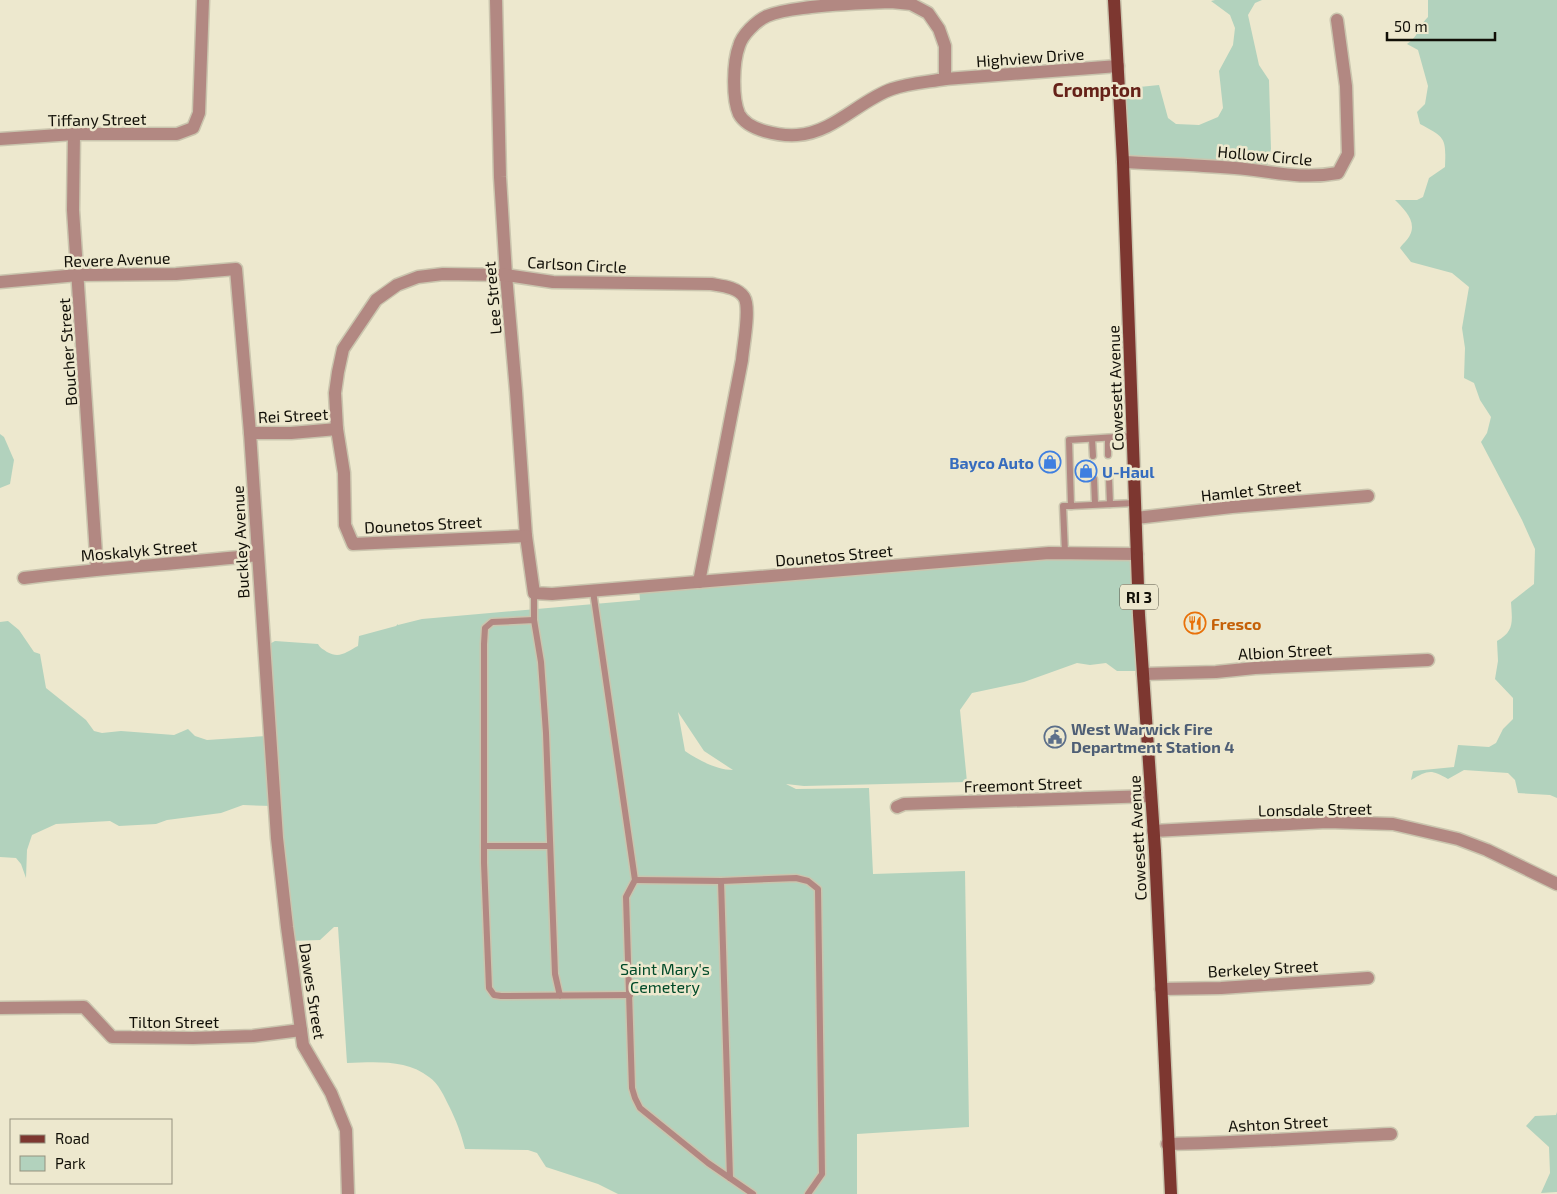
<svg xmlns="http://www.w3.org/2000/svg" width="1557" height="1194" font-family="'Exo 2',sans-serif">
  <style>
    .green { fill: #b2d2bd; fill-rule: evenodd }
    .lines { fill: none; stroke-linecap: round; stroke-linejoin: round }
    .service-casing { stroke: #cac5ae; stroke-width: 9 }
    .minor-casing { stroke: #cac5ae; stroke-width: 15 }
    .primary-casing { stroke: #cac5ae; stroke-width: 15 }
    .service { stroke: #b28882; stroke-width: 6 }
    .minor { stroke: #b28882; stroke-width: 12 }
    .primary { stroke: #7d3730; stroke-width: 12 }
    .labels { text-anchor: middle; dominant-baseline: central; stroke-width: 5; stroke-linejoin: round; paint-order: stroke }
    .shield { fill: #ede8ce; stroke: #535043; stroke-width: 1 }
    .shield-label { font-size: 15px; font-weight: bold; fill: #110f07 }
    .street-label { font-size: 16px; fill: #110f07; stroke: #ede8ce }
    .shop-label { font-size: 16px; font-weight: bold; fill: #366cbe; stroke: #ede8ce; text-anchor: end }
    .food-label { font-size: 16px; font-weight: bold; fill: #c56008; stroke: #ede8ce; text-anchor: start }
    .service-label { font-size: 16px; font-weight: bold; fill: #4e5e75; stroke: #ede8ce; text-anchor: start }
    .park-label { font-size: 16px; fill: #014a29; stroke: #ede8ce }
    .quarter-label { font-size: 19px; font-weight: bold; fill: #652118; stroke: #ede8ce }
  </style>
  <rect width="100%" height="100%" fill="#ede8ce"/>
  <g class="green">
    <path d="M1215 0H1262L1255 3 1248 15 1259 65 1269 80 1271 149 1266 171 1125 163 1120 89 1159 85 1168 118 1176 124 1199 125 1218 117 1223 108 1219 71 1233 45 1235 28 1230 15 1211 1Z"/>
    <path d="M1428 0H1557V798L1550 795 1518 793 1515 780 1508 773 1464 770 1448 779C1431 769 1428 770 1411 780L1413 771 1454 767 1458 745 1489 747 1496 743 1503 729 1513 719V698L1495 679 1498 661 1497 641C1515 631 1512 621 1511 602L1534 584 1535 549 1522 520 1481 442 1487 433 1491 417 1480 400 1474 383 1464 378 1465 348 1462 328 1469 287 1452 273 1411 262 1400 248C1402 244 1408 240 1410 235 1417 221 1404 209 1395 200H1417L1423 197 1429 178 1445 167C1446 138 1446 138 1420 124L1417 112 1425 104 1428 86 1418 50 1407 44C1420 35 1417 28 1428 17Z"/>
    <path d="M0 434 4 437 14 460 10 484 0 488Z"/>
    <path d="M1043 554 1139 556 1146 671H1117L1106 663 1090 665 1077 663 1024 682 972 693 960 710 967 782 804 786 786 784 796 789 869 788 873 874 965 871 969 1127 857 1134V1194H618L598 1184 546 1167 537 1153 528 1150 465 1149C461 1133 456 1120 449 1106 444 1096 439 1084 429 1077 407 1059 374 1062 347 1063L338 927H334L320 940 289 941 272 806 243 805 221 813 167 820 156 824 119 826 110 821 56 824 32 835 27 850 26 878 21 864 16 858 0 857V622L8 621 19 630 34 652 40 654 46 688 86 720 94 731 102 733 121 731 174 735 188 729 195 736 207 740 267 736 262 648 275 641 318 644C320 648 323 649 327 652 340 659 346 652 358 646L359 636 396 626 398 624V625L422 619 640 600 639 588ZM678 712 704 751 733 770C717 770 698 760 685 751Z"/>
    <path d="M1557 1112V1192L1541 1193 1550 1173 1549 1147 1526 1126 1535 1116 1556 1115Z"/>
  </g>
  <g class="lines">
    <g class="service-casing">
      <g id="service">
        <path d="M1133 436 1069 440 1071 506 1135 503"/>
        <path d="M1108 438V455"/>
        <path d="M1092 439 1093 456"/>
        <path d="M1109 478 1110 504"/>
        <path d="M1094 479 1095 504"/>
        <path d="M1065 553 1063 506H1071"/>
        <path d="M593 591 635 880 626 897 632 1088 635 1098 640 1108 708 1163 753 1194"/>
        <path d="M534 620V593"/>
        <path d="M484 846H550"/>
        <path d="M635 880 721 881 796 878 808 881 818 889 822 1174 808 1194"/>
        <path d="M721 881 730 1178"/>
        <path d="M560 996 555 974 546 733 541 662 534 620 492 622 485 628 484 644V863L489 988 494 995 501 996 630 995"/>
      </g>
    </g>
    <g class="minor-casing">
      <g id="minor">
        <path d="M496 0 500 177 506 275 516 391 526 536 534 593 552 594 1049 553 1137 554"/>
        <path d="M891 2 911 4 928 13 939 29 945 46V79C928 82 909 83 892 89 860 100 833 133 797 135 780 136 748 131 739 114 732 98 733 62 739 46 742 35 756 21 767 16 781 10 797 9 811 7 838 4 864 3 891 2Z"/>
        <path d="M945 79 1118 66"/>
        <path d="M74 134 73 210 97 569"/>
        <path d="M0 139 74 134H177L193 128 199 113 203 0"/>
        <path d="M1123 162C1160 164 1197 165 1235 168 1272 171 1299 180 1338 173L1348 154 1346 86 1337 20"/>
        <path d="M0 282 78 275 176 274 236 269 250 433 277 838 287 927 303 1045 331 1093 346 1130 348 1194"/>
        <path d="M250 433H291L337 429"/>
        <path d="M1136 518 1232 507 1368 496"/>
        <path d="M526 536 353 544 345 525 344 473 337 429 335 393 338 372 343 349 376 300 397 285 418 277 443 274 506 275 553 282 711 284C722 286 737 287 744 297 751 308 743 346 742 360L699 582"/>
        <path d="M24 578C101 568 179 564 257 555"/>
        <path d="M1143 674 1216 672 1255 668 1428 660"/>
        <path d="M897 807 904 804 1151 796"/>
        <path d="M1153 831 1327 822 1393 824 1458 839 1487 850 1557 884"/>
        <path d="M1161 989 1221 988 1368 978"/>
        <path d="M0 1008 84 1007 112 1037 193 1038 253 1036 301 1030"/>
        <path d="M1167 1144C1242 1143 1316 1137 1391 1134"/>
      </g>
    </g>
    <g class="primary-casing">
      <path id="primary" d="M1114 0 1123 162 1139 615 1155 851 1171 1194"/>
    </g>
    <use href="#service" class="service"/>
    <use href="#minor" class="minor"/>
    <use href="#primary" class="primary"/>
  </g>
  <defs>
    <g id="shop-ring" transform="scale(1.125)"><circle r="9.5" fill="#ede8ce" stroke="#3f7fe0" stroke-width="1.5"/><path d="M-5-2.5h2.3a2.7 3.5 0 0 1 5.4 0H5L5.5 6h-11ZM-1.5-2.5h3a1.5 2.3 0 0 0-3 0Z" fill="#3f7fe0"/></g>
    <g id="restaurant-ring" transform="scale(1.125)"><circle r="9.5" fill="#ede8ce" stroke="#e8710a" stroke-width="1.5"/><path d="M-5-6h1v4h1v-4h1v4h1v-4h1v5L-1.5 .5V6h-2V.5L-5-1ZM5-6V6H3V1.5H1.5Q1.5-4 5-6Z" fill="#e8710a"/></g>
    <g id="civic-ring" transform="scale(1.125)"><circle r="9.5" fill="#ede8ce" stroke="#5c6f8a" stroke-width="1.5"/><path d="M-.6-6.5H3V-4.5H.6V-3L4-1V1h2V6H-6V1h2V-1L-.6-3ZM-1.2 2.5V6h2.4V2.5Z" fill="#5c6f8a"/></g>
  </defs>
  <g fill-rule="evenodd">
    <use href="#shop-ring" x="1050" y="462"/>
    <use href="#shop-ring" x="1086" y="471"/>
    <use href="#restaurant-ring" x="1195" y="623"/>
    <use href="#civic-ring" x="1055" y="737"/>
  </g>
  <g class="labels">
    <rect class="shield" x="1120" y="584.5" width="38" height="25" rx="4"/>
    <g class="shield-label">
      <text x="1139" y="597">RI 3</text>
    </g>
    <g class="street-label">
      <text transform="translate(1030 57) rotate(-4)">Highview Drive</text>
      <text transform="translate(97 119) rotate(-1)">Tiffany Street</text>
      <text transform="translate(1265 155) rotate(5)">Hollow Circle</text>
      <text transform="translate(117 259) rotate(-2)">Revere Avenue</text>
      <text transform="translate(577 264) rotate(3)">Carlson Circle</text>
      <text transform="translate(492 298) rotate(-95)">Lee Street</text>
      <text transform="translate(67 352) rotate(-94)">Boucher Street</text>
      <text transform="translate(1115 388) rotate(-92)">Cowesett Avenue</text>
      <text transform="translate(293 415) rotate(-3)">Rei Street</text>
      <text transform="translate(1251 490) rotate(-6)">Hamlet Street</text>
      <text transform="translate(423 524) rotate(-3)">Dounetos Street</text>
      <text transform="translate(240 542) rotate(-93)">Buckley Avenue</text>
      <text transform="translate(139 550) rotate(-5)">Moskalyk Street</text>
      <text transform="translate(834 555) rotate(-5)">Dounetos Street</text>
      <text transform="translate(1285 651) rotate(-3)">Albion Street</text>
      <text transform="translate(1023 784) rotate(-2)">Freemont Street</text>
      <text transform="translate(1315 809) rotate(-1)">Lonsdale Street</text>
      <text transform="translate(1137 838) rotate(-93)">Cowesett Avenue</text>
      <text transform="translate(1263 968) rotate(-3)">Berkeley Street</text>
      <text transform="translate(313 991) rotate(81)">Dawes Street</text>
      <text x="174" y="1021">Tilton Street</text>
      <text transform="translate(1278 1123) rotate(-3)">Ashton Street</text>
    </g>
    <g class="shop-label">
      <text x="1034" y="462">Bayco Auto</text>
      <text x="1102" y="471" text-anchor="start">U-Haul</text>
    </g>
    <g class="food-label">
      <text x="1211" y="623">Fresco</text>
    </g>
    <g class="service-label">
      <text x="1071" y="728">West Warwick Fire<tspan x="1071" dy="18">Department Station 4</tspan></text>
    </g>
    <g class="park-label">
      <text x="665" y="968">Saint Mary's<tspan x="665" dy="18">Cemetery</tspan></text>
    </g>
    <g class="quarter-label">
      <text x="1097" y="89">Crompton</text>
    </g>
  </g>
  <rect x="10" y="1119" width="162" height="65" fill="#ede8ce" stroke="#95917e"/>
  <rect x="20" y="1135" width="25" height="8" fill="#7d3730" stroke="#95917e"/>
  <text x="55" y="1144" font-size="15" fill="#110f07">Road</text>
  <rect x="20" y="1156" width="25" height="15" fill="#b2d2bd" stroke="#95917e"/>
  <text x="55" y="1169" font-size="15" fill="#110f07">Park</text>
  <path d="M1387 32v8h108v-8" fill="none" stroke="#110f07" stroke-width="2.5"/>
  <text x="1394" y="32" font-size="15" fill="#110f07" stroke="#ede8ce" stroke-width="4" paint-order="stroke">50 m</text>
</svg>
